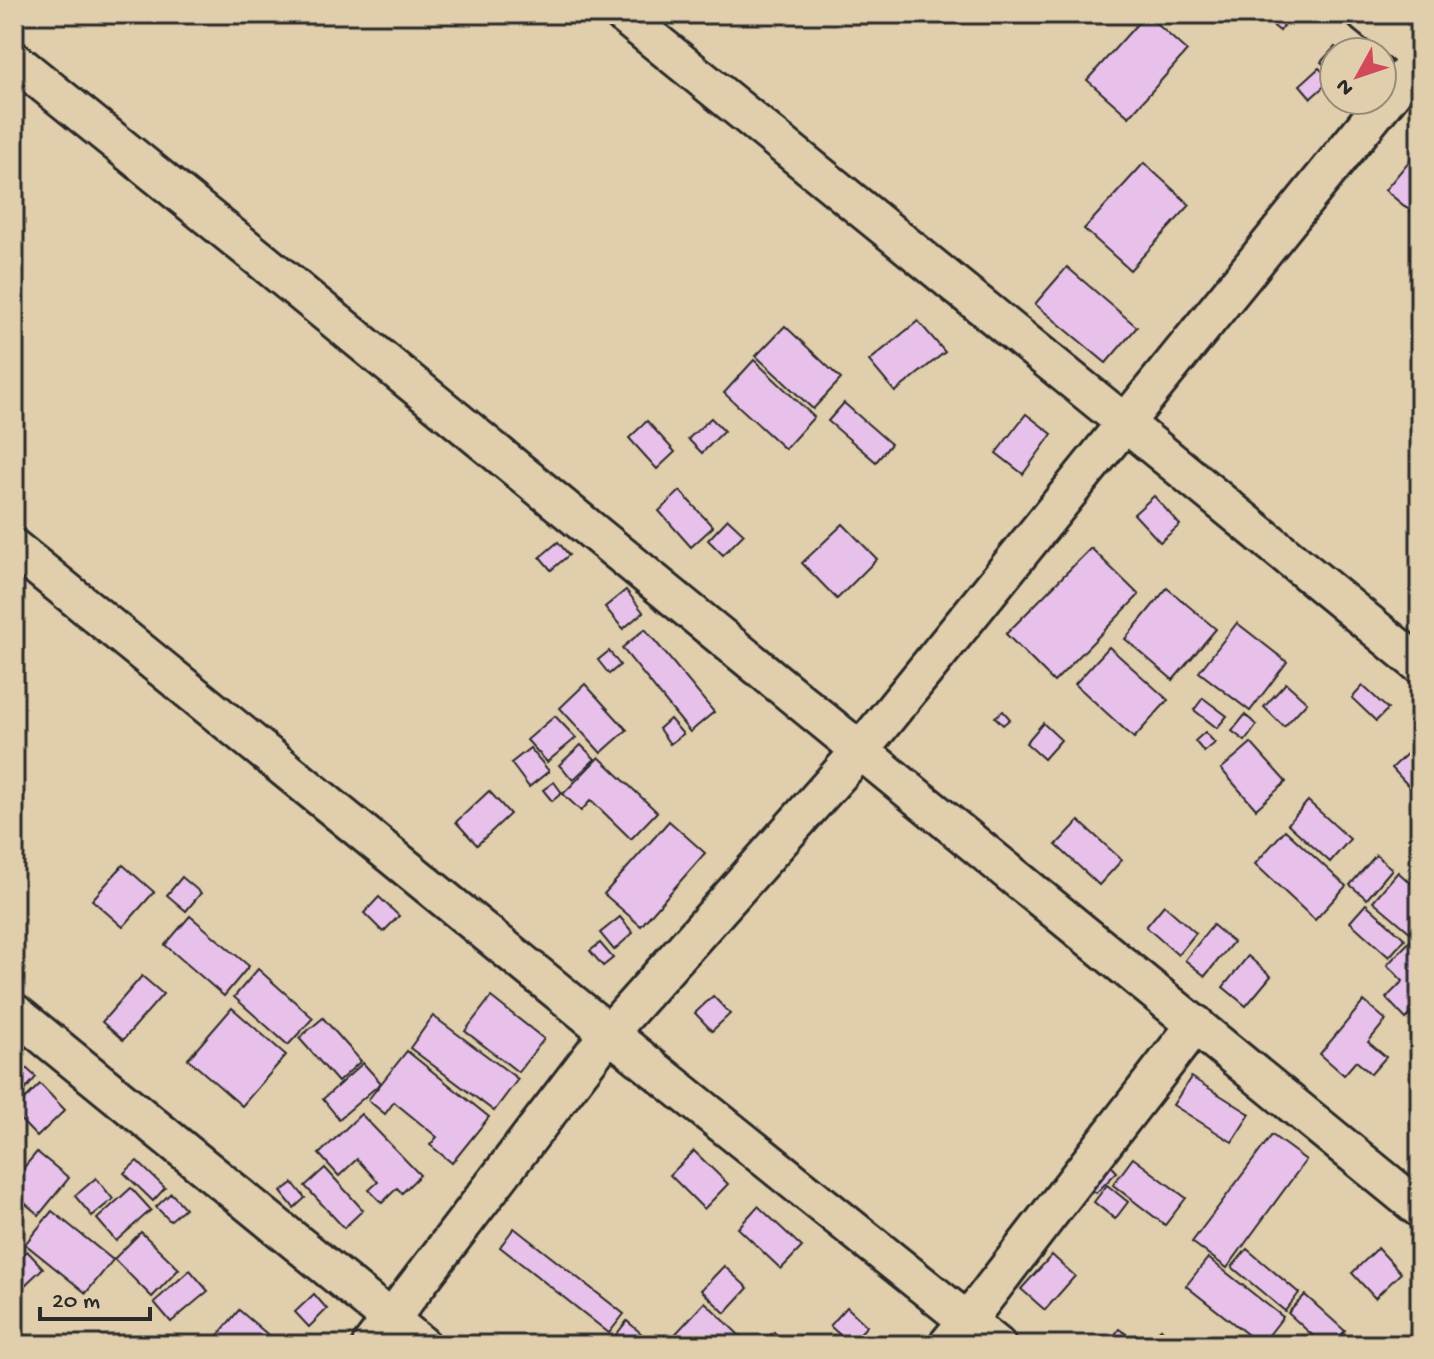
<svg xmlns="http://www.w3.org/2000/svg" width="1434" height="1359" font-family="'Gochi Hand',sans-serif">
  <style>
    .building { fill: #e8c1eb; stroke: #2b2b2b; stroke-width: 2 }
    .lines { fill: none; stroke-linecap: round; stroke-linejoin: round }
    .minor-casing { stroke: #2b2b2b; stroke-width: 42 }
    .minor { stroke: #e0ceac; stroke-width: 36 }
  </style>
  <rect width="100%" height="100%" fill="#e0ceac"/>
  <filter id="ink" filterUnits="userSpaceOnUse"><feTurbulence type="fractalNoise" baseFrequency=".0125" numOctaves="2"/><feDisplacementMap in="SourceGraphic" scale="16" xChannelSelector="R" yChannelSelector="G"/><feConvolveMatrix kernelMatrix="1 2 1 2 8 2 1 2 1" color-interpolation-filters="sRGB"/></filter>
  <g filter="url(#ink)">
    <g class="building">
      <path d="M1146 14 1187 51 1129 117 1087 80Z"/>
      <path d="M1258 14H1292L1280 31Z"/>
      <path d="M1335 47 1340 52H1334V74L1321 62Z"/>
      <path d="M1319 68 1331 80 1311 98 1300 85Z"/>
      <path d="M1420 148V219L1385 190Z"/>
      <path d="M1144 163 1190 205 1130 270 1084 229Z"/>
      <path d="M1067 267 1137 327 1106 363 1035 304Z"/>
      <path d="M918 321 945 352 895 392 869 361Z"/>
      <path d="M785 326 841 379 813 409 756 356Z"/>
      <path d="M1420 338V361L1409 351Z"/>
      <path d="M754 360 814 417 785 449 724 393Z"/>
      <path d="M844 403 891 444 876 462 828 421Z"/>
      <path d="M1026 414 1052 434 1023 474 996 453Z"/>
      <path d="M711 418 724 431 702 453 688 439Z"/>
      <path d="M647 421 675 452 657 469 629 438Z"/>
      <path d="M680 491 713 527 691 547 659 511Z"/>
      <path d="M1154 496 1180 525 1160 542 1134 514Z"/>
      <path d="M728 519 744 534 723 555 708 540Z"/>
      <path d="M843 524 877 559 837 599 802 563Z"/>
      <path d="M558 542 569 555 551 570 540 557Z"/>
      <path d="M1091 548 1139 595 1054 682 1006 634Z"/>
      <path d="M1167 588 1216 629 1173 680 1125 639Z"/>
      <path d="M626 590 643 612 623 629 605 607Z"/>
      <path d="M1237 623 1287 662 1250 711 1199 672Z"/>
      <path d="M645 629 714 712 690 732 622 648Z"/>
      <path d="M1109 647 1168 700 1134 738 1075 684Z"/>
      <path d="M609 651 620 665 609 674 598 660Z"/>
      <path d="M1286 683 1307 702 1284 727 1264 707Z"/>
      <path d="M585 684 627 730 601 753 560 708Z"/>
      <path d="M1363 686 1388 709 1376 721 1352 698Z"/>
      <path d="M1203 698 1227 716 1217 728 1194 710Z"/>
      <path d="M1003 711 1010 719 1003 725 995 717Z"/>
      <path d="M1245 715 1257 725 1245 741 1232 731Z"/>
      <path d="M555 716 576 738 547 762 527 740Z"/>
      <path d="M670 719 683 734 670 744 659 729Z"/>
      <path d="M1043 723 1061 740 1044 759 1026 743Z"/>
      <path d="M1205 732 1215 743 1204 752 1195 741Z"/>
      <path d="M1251 743 1286 782 1256 809 1221 769Z"/>
      <path d="M581 745 595 759 573 780 559 765Z"/>
      <path d="M530 748 549 771 529 787 511 763Z"/>
      <path d="M1413 748 1420 756V788L1415 793 1392 768Z"/>
      <path d="M599 757 657 812 631 839 591 800 581 811 563 794Z"/>
      <path d="M554 782 562 793 552 801 543 790Z"/>
      <path d="M489 791 510 814 477 845 456 822Z"/>
      <path d="M1308 801 1350 839 1330 862 1288 824Z"/>
      <path d="M669 821 705 853 641 926 604 894Z"/>
      <path d="M1079 821 1122 860 1099 885 1056 845Z"/>
      <path d="M1285 830 1346 886 1315 920 1255 864Z"/>
      <path d="M1376 855 1392 869 1367 899 1350 885Z"/>
      <path d="M123 865 154 892 123 927 92 900Z"/>
      <path d="M1398 872 1420 892V921L1411 933 1373 901Z"/>
      <path d="M182 877 201 893 186 911 167 895Z"/>
      <path d="M379 897 399 916 383 932 364 913Z"/>
      <path d="M1366 904 1405 939 1389 957 1350 922Z"/>
      <path d="M1164 905 1196 933 1178 955 1146 927Z"/>
      <path d="M190 916 249 966 224 996 165 945Z"/>
      <path d="M620 917 633 933 614 950 600 933Z"/>
      <path d="M1213 925 1233 942 1205 976 1185 960Z"/>
      <path d="M1414 937 1420 943V1005L1406 1019 1386 998 1403 981 1387 965Z"/>
      <path d="M600 943 613 958 603 966 590 951Z"/>
      <path d="M1248 956 1271 976 1246 1006 1223 987Z"/>
      <path d="M258 969 313 1018 288 1045 234 997Z"/>
      <path d="M142 976 163 994 123 1040 102 1022Z"/>
      <path d="M713 996 730 1014 712 1031 695 1013Z"/>
      <path d="M491 997 544 1039 518 1072 465 1031Z"/>
      <path d="M1364 1001 1386 1020 1368 1042 1386 1057 1371 1074 1356 1061 1344 1075 1320 1054Z"/>
      <path d="M232 1008 286 1055 242 1106 188 1059Z"/>
      <path d="M433 1016 518 1079 494 1111 410 1048Z"/>
      <path d="M323 1018 361 1061 338 1082 299 1038Z"/>
      <path d="M407 1051 489 1117 452 1163 430 1145 437 1137 394 1102 385 1114 368 1100Z"/>
      <path d="M14 1057 36 1077 14 1103Z"/>
      <path d="M363 1063 381 1083 339 1119 323 1099Z"/>
      <path d="M1191 1077 1250 1114 1232 1142 1173 1105Z"/>
      <path d="M40 1084 65 1110 37 1137 14 1113V1110Z"/>
      <path d="M1420 1097V1117L1410 1108Z"/>
      <path d="M361 1114 420 1175 402 1193 397 1188 382 1203 369 1190 378 1182 357 1159 339 1176 319 1154Z"/>
      <path d="M1272 1135 1306 1160 1227 1268 1192 1242Z"/>
      <path d="M694 1151 728 1184 704 1209 670 1175Z"/>
      <path d="M37 1152 69 1178 39 1215 14 1194V1179Z"/>
      <path d="M1102 1156 1117 1172 1096 1193 1080 1179Z"/>
      <path d="M1133 1158 1186 1198 1165 1225 1113 1185Z"/>
      <path d="M137 1161 165 1188 153 1201 124 1173Z"/>
      <path d="M325 1168 363 1210 344 1228 305 1186Z"/>
      <path d="M96 1178 113 1199 92 1216 75 1196Z"/>
      <path d="M293 1183 305 1198 294 1208 281 1192Z"/>
      <path d="M1107 1185 1128 1202 1115 1219 1094 1202Z"/>
      <path d="M131 1188 151 1210 116 1241 97 1219Z"/>
      <path d="M171 1193 185 1208 170 1221 156 1207Z"/>
      <path d="M758 1206 802 1247 781 1269 738 1228Z"/>
      <path d="M52 1211 113 1260 86 1293 25 1244Z"/>
      <path d="M514 1228 624 1314 609 1333 500 1247Z"/>
      <path d="M141 1232 179 1269 152 1297 114 1259Z"/>
      <path d="M1378 1248 1401 1273 1375 1298 1352 1273Z"/>
      <path d="M1247 1249 1299 1293 1285 1311 1232 1267Z"/>
      <path d="M27 1251 43 1268 25 1285 14 1274V1263Z"/>
      <path d="M1052 1255 1075 1276 1045 1310 1021 1289Z"/>
      <path d="M1208 1258 1283 1317 1261 1345 1186 1286Z"/>
      <path d="M724 1266 748 1288 725 1313 701 1290Z"/>
      <path d="M190 1270 208 1291 171 1322 154 1302Z"/>
      <path d="M314 1294 327 1309 309 1327 295 1312Z"/>
      <path d="M1305 1295 1345 1331 1332 1345H1323L1288 1313Z"/>
      <path d="M705 1302 743 1339 737 1345H670L668 1342Z"/>
      <path d="M847 1307 867 1326 850 1344 830 1326Z"/>
      <path d="M239 1310 280 1345H218L213 1341Z"/>
      <path d="M627 1321 643 1335 635 1345H608Z"/>
      <path d="M1119 1329 1140 1343 1139 1345H1108Z"/>
      <path d="M1161 1329 1176 1345H1146L1145 1343Z"/>
      <path d="M774 1332 786 1345H760Z"/>
    </g>
    <g class="lines">
      <g class="minor-casing">
        <g id="minor">
          <path d="M622 14 1125 423 1420 665"/>
          <path d="M1365 14 1420 59"/>
          <path d="M14 60 254 254 1420 1209"/>
          <path d="M14 548 609 1033 997 1345"/>
          <path d="M14 1012 422 1345"/>
          <path d="M371 1345 609 1033 860 751 1420 58"/>
          <path d="M947 1345 967 1321 1196 1024"/>
        </g>
      </g>
      <use href="#minor" class="minor"/>
    </g>
  </g>
  <rect width="1434" height="1359" fill="none" stroke="#e0ceac" stroke-width="48"/>
  <rect x="24" y="24" width="1386" height="1311" fill="none" stroke="#2b2b2b" stroke-width="3" filter="url(#ink)"/>
  <g transform="translate(1358 76) rotate(230)"><circle r="38" fill="#e0ceac" stroke="#988d78" stroke-width="2"/>
  <path d="M0-6L14 30L0 20L-14 30Z" fill="#d1495b"/>
  <text y="-12" font-size="22" font-weight="bold" text-anchor="middle" fill="#2b2b2b">N</text>
  </g>
  <path d="M40 1307v12h110v-12" fill="none" stroke="#2b2b2b" stroke-width="4"/>
  <text x="52" y="1307" font-size="24" fill="#2b2b2b" stroke="#e0ceac" stroke-width="6" paint-order="stroke">20 m</text>
</svg>
